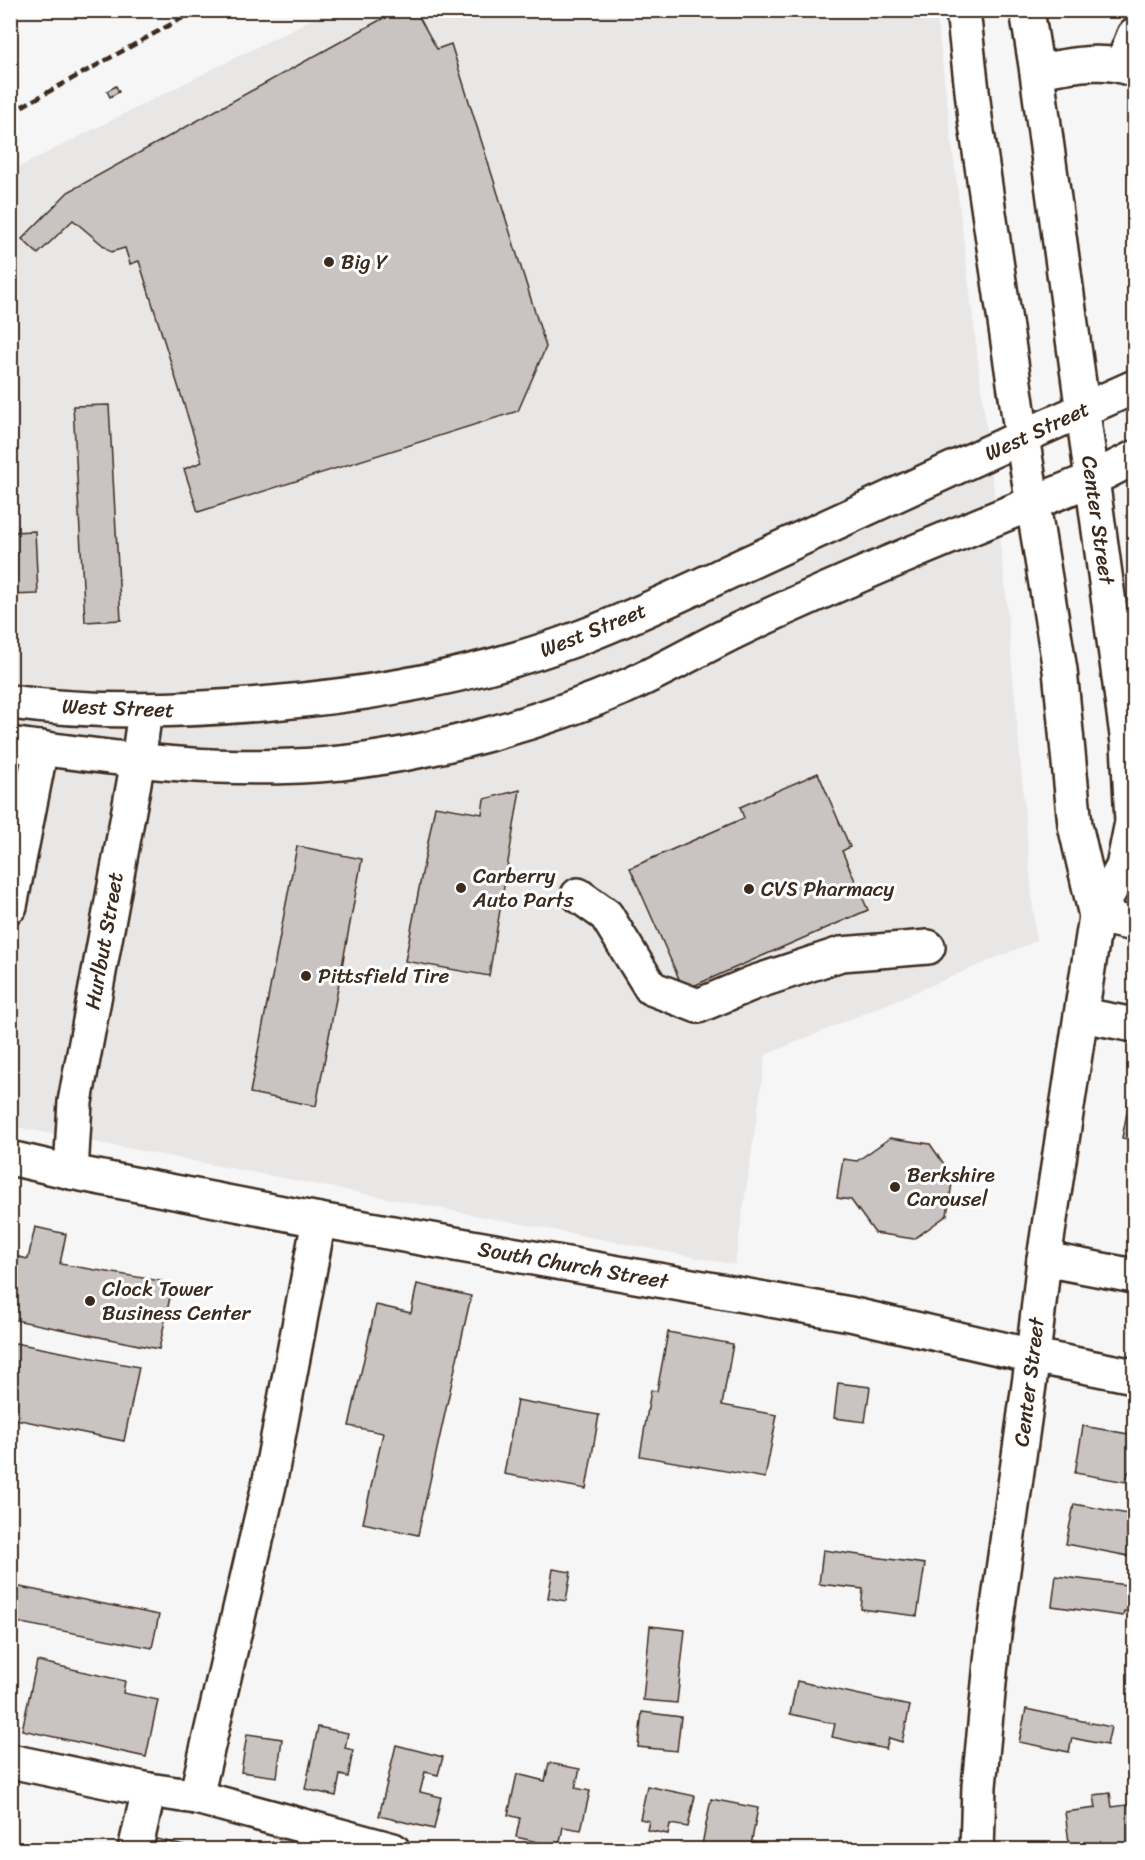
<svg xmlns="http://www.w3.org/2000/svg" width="1145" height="1860" font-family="Sriracha,sans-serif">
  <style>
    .built { fill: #e9e7e6 }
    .building { fill: #c9c3c1; stroke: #3b2a1e; stroke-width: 1.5 }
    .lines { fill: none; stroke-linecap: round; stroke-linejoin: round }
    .minor-casing { stroke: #3b2a1e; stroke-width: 38 }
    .highway-casing { stroke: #3b2a1e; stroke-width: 38 }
    .minor { stroke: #fff; stroke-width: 33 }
    .highway { stroke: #fff; stroke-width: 33 }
    .rail { stroke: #3b2a1e; stroke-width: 4.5; stroke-dasharray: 9 4.5; stroke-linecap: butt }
    .poi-dot { fill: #3b2a1e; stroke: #fff; stroke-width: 2 }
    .labels { text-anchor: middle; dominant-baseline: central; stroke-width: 6; stroke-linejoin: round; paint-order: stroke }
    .poi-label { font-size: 21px; fill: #3b2a1e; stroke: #fff; text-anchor: start }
    .street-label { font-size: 21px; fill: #3b2a1e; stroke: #fff }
  </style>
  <rect width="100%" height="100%" fill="#f7f6f6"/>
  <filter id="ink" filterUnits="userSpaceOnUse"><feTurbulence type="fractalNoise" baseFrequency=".0167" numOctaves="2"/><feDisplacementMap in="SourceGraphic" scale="12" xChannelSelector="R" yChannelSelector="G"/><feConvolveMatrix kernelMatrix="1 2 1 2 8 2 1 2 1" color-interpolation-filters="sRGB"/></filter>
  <g filter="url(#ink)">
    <path class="built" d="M328 11H936L1005 584 1036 941 766 1055 735 1265 11 1126V171Z"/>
    <g class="building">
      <path d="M398 10H415L437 49 451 44 546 347 518 411 198 512 184 469 202 462 139 261 130 264 125 248 111 252 73 220 38 254 22 239 68 192Z"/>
      <path d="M116 86 119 92 110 97 107 91Z"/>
      <path d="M109 405 121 620 85 622 73 406Z"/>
      <path d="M35 531 38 594 10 595V532Z"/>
      <path d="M818 773 850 847 842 851 868 910 684 990 630 868 744 818 740 807Z"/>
      <path d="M520 790 489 976 405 961 435 806 482 814 484 799Z"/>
      <path d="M297 846 362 859 316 1106 250 1093Z"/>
      <path d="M1134 1078V1140L1122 1138Z"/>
      <path d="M890 1138 930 1144 953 1177 947 1215 914 1239 875 1233 851 1200 837 1198 843 1159 857 1161Z"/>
      <path d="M35 1227 66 1234 60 1264 173 1283 159 1349 10 1319V1255L28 1259Z"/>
      <path d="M417 1284 471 1296 418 1535 363 1523 383 1433 349 1426 376 1305 411 1313Z"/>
      <path d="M668 1332 733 1344 722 1405 777 1415 765 1478 640 1456 651 1390 657 1391Z"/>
      <path d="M10 1342 139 1367 124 1441 10 1418Z"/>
      <path d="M838 1383 870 1387 865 1422 834 1418Z"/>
      <path d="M517 1400 599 1415 586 1489 504 1474Z"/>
      <path d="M1083 1426 1134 1435V1473L1128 1472 1126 1482 1075 1473Z"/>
      <path d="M1074 1504 1134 1515V1557L1066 1544Z"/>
      <path d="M823 1550 925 1564 917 1616 861 1609 863 1589 819 1584Z"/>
      <path d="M553 1569 571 1572 566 1601 548 1598Z"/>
      <path d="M1056 1576 1134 1586V1612L1124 1611 1123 1616 1052 1606Z"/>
      <path d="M10 1585 159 1615 152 1648 10 1621Z"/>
      <path d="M650 1626 685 1630 677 1703 643 1700Z"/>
      <path d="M37 1661 125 1681 123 1693 158 1700 146 1757 22 1730Z"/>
      <path d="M797 1681 910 1706 902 1742 889 1738 886 1749 832 1737 835 1724 790 1714Z"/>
      <path d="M1026 1709 1111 1727 1107 1745 1072 1738 1069 1752 1019 1742Z"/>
      <path d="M642 1712 681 1717 677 1751 638 1747Z"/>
      <path d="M318 1727 348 1733 345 1748 353 1750 348 1777 340 1775 336 1796 305 1789Z"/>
      <path d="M247 1734 282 1739 277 1777 241 1772Z"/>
      <path d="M396 1745 443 1757 438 1775 425 1772 420 1792 441 1797 434 1829 379 1816Z"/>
      <path d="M549 1763 580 1769 575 1788 590 1791 581 1830 563 1827 559 1847 516 1837 520 1818 508 1815 517 1774 545 1781Z"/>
      <path d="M647 1786 695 1796 688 1827 670 1824 668 1834 647 1830 649 1821 640 1819Z"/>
      <path d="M1110 1793 1112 1807 1134 1804V1850H1070L1065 1812 1096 1808 1094 1795Z"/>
      <path d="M711 1799 758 1808 750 1850H701Z"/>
      <path d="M150 1837 192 1848V1850H147Z"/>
    </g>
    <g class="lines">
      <g class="minor-casing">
        <g id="minor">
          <path d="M1122 65 1134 35"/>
          <path d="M1037 71C1070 66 1103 57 1134 70"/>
          <path d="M10 702C97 714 185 711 272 703 377 694 480 675 579 638 637 616 694 588 750 562 841 520 932 479 1022 437L975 118 963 10"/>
          <path d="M10 744C123 760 227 774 341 763 435 753 541 723 627 686 666 669 702 647 740 629 855 575 974 527 1092 479L1036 66 1027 10"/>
          <path d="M578 895 606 915 651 988 698 1006 753 983 841 954 928 947"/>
          <path d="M10 906 41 748"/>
          <path d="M1096 916 1134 924"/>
          <path d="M1082 1015 1134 1025"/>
          <path d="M10 1158 71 1172 319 1220 850 1314 1033 1356 1134 1376"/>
          <path d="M71 1172 75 1102 138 761 145 711"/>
          <path d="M1044 1259 1134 1276"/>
          <path d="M10 1761 149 1790 196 1797 269 1485 319 1220"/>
          <path d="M196 1797 393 1850"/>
          <path d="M135 1850 149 1790"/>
        </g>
      </g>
      <g class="highway-casing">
        <g id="highway">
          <path d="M1096 916 1075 825 1060 670 1022 437 1134 387"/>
          <path d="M977 1850 979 1786 993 1642 1033 1356 1044 1259 1096 916 1123 867 1132 822 1128 743 1092 479 1134 458"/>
        </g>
      </g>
      <use href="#minor" class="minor"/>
      <use href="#highway" class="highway"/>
      <path class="rail" d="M10 113 197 10"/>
    </g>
  </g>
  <g class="poi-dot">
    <circle cx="329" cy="262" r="6"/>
    <circle cx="461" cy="888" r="6"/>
    <circle cx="749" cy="889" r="6"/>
    <circle cx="306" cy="976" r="6"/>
    <circle cx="895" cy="1187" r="6"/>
    <circle cx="90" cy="1301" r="6"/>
  </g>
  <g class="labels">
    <g class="poi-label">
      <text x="341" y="262">Big Y</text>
      <text x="473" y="876">Carberry<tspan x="473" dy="24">Auto Parts</tspan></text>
      <text x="761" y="889">CVS Pharmacy</text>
      <text x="318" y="976">Pittsfield Tire</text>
      <text x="907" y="1175">Berkshire<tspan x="907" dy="24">Carousel</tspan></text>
      <text x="102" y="1289">Clock Tower<tspan x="102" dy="24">Business Center</tspan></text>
    </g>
    <g class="street-label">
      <text transform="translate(1037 431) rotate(-25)">West Street</text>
      <text transform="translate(1098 520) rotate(82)">Center Street</text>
      <text transform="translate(593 630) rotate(-22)">West Street</text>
      <text transform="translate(118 708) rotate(2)">West Street</text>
      <text transform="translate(104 941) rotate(-80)">Hurlbut Street</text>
      <text transform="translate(573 1265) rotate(10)">South Church Street</text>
      <text transform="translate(1029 1382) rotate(-83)">Center Street</text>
    </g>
  </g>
  <rect width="1145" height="1860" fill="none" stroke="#fff" stroke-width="36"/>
  <rect x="18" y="18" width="1109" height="1824" fill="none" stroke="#3b2a1e" stroke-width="2" filter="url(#ink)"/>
</svg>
